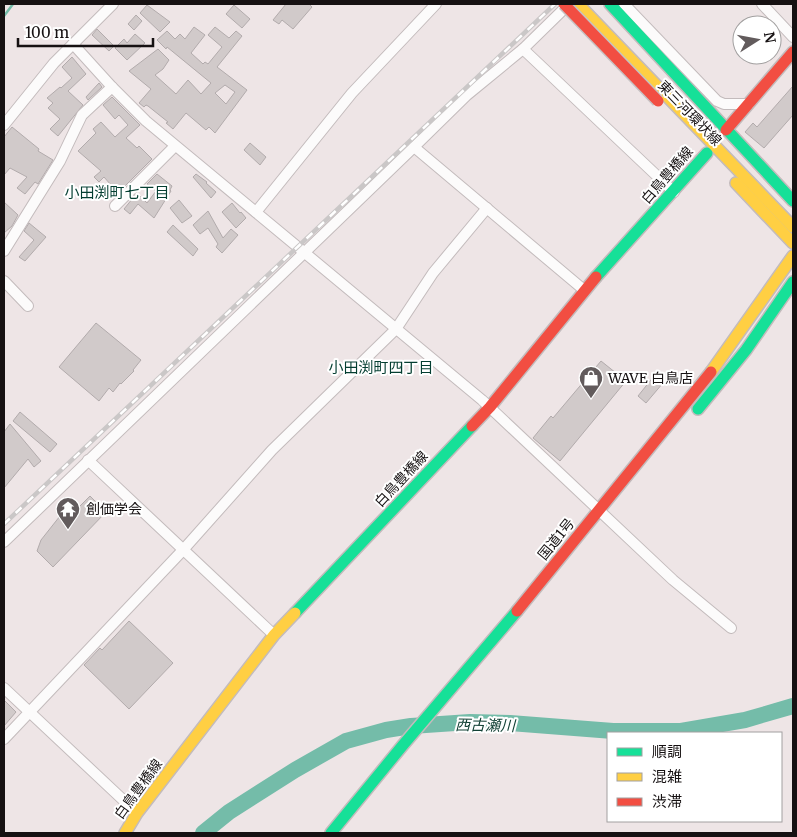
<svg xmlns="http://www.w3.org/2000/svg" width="797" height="837" font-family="Merriweather,'Noto Sans JP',serif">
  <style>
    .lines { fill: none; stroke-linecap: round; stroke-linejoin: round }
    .stream { stroke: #74bca9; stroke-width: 2.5 }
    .river { stroke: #74bca9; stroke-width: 16 }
    .building { fill: #d1caca; stroke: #b2abac; fill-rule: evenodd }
    .street-casing { stroke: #c3bbbc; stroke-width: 12 }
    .fast-casing { stroke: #c3bbbc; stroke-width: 14 }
    .slow-casing { stroke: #c3bbbc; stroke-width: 14 }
    .jam-casing { stroke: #c3bbbc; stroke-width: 14 }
    .street { stroke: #fcfbfb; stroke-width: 10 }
    .fast { stroke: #16e098; stroke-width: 11 }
    .slow { stroke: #ffcf43; stroke-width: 11 }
    .jam { stroke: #f24e42; stroke-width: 11 }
    .rail-casing { stroke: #cac7c7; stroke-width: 4.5 }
    .rail { stroke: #fff; stroke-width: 2.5; stroke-dasharray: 8; stroke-linecap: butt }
    .jam-bridge-casing { stroke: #c6c1c2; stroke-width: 14; stroke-linecap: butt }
    .jam-bridge { stroke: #f24e42; stroke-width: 11 }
    .labels { text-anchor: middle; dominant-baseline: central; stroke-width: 4; stroke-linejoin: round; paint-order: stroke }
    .street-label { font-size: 14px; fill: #161112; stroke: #fff }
    .poi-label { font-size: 14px; fill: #161112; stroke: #fff; text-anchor: start }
    .neighbourhood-label { font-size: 15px; fill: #043e31; stroke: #fff }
    .water-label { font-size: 15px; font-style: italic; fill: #124135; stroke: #fff }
  </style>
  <rect width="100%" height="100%" fill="#eee5e6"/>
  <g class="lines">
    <path class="stream" d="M4 16 13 4"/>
    <path class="river" d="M203 833 229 812 295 770 346 741 386 730 411 726 470 722 510 723 613 731H681L745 720 793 706"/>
  </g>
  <g class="building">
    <path d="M286 4H309L312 7 293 29 282 20 279 24 273 20Z"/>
    <path d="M147 5 170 22 160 32 140 13Z"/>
    <path d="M234 5 250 19 242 28 226 14Z"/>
    <path d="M136 15 142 21 134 30 128 24Z"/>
    <path d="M194 27 205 35 191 53 203 64 205 62 208 64 222 47 208 35 215 27 229 38 236 31 242 36 217 67 247 90 215 133 209 127 206 130 186 113 173 129 166 123 168 122 148 106 146 105 144 107 139 103 151 89 129 71 158 49 169 60 163 69 155 75 176 94 188 80 201 94 211 83 167 47 166 49 157 40 167 31 175 39 180 34 185 39ZM225 85 235 92 226 104 215 93Z"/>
    <path d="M97 29 114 46 109 51 92 35Z"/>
    <path d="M135 34 145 43 127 60 115 48 124 39 127 43Z"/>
    <path d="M72 57 86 74 68 91 83 105 58 136 50 129 60 119 48 108 53 103 47 98 60 87 61 88 72 78 62 67Z"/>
    <path d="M99 83 102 87 88 100 86 97Z"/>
    <path d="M793 86V115L764 148 745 132 753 123 757 127Z"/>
    <path d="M112 97 140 125 126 138 137 148 139 146 152 159 118 193 104 177 99 182 94 177 101 171 78 151 96 133 93 129 101 122 115 137 128 125 119 115 115 119 103 105Z"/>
    <path d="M12 127 39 149 38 151 53 160 38 184 35 182 25 194 17 188 27 177 10 168 4 175V137Z"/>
    <path d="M250 143 266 157 260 165 244 150Z"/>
    <path d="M157 174 172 186 170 190 171 191 154 218 138 204 130 214 124 209 137 193 147 203 156 191 147 184Z"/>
    <path d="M196 174 207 182 206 183 216 192 211 198 193 177Z"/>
    <path d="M179 200 192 216 182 223 170 208Z"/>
    <path d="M4 202 18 215 12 226 4 233Z"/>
    <path d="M232 203 240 213 241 212 246 218 236 228 222 212Z"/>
    <path d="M208 211 223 238 231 229 238 235 222 253 216 247 218 244 208 228 200 234 193 225Z"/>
    <path d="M29 223 46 237 25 261 19 257 34 240 24 231Z"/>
    <path d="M173 225 198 249 193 256 167 232Z"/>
    <path d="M96 323 141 360 133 370 134 371 121 384 120 383 113 392 109 388 99 401 59 367Z"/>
    <path d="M601 361 626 381 560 461 533 438 551 416 553 418Z"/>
    <path d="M654 376 663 383 646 403 638 396Z"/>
    <path d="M20 412 57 444 50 452 13 421Z"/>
    <path d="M10 424 41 461 34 467 28 459 4 488V432Z"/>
    <path d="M90 496 106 512 53 567 37 551 41 540 60 516 76 503 79 507Z"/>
    <path d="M129 621 173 663 129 709 84 665 100 648 102 650Z"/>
    <path d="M4 700 16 712 4 726Z"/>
  </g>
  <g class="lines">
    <g class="street-casing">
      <g id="street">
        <path d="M569 4 523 49 674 192"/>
        <path d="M624 4 717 101 724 104H749"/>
        <path d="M762 4 793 37"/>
        <path d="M73 44 112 87 146 121 482 400 673 580 731 628"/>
        <path d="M523 49 467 95 414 147 584 290"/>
        <path d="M4 125 54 63 113 4"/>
        <path d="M115 206 175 146"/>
        <path d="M256 212 352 93 436 4"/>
        <path d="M4 251 60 161 82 115 112 87"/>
        <path d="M4 281 28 306"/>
        <path d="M88 460 274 635"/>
        <path d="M4 542 414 147"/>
        <path d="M4 688 137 813"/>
        <path d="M4 739 183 550 272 450 396 329 433 273 487 208"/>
      </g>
    </g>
    <g class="fast-casing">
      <g id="fast">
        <path d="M610 4 793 201"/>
        <path d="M596 277 707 153"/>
        <path d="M698 409 746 350 793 282"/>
        <path d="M295 613 472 426"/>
        <path d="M331 833 403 745 517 611"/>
      </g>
    </g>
    <g class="slow-casing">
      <g id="slow">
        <path d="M578 4 793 227"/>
        <path d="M736 183 793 243"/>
        <path d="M711 372 793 256"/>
        <path d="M125 833 137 813 274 635 295 613"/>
      </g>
    </g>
    <g class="jam-casing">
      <g id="jam">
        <path d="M726 130 793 52"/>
        <path d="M472 426 490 407 596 277"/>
        <path d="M517 611 711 372"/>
      </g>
    </g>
    <use href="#street" class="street"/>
    <use href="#fast" class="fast"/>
    <use href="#slow" class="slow"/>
    <use href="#jam" class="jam"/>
    <g class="rail-casing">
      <path id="rail" d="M4 524 555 4"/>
    </g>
    <use href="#rail" class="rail"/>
    <g class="jam-bridge-casing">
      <path id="jam-bridge" d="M564 4 658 101"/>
    </g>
    <use href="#jam-bridge" class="jam-bridge"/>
  </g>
  <defs>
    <g id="shop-pin" transform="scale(1.25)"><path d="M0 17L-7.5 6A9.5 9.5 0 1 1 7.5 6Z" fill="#625b5c" stroke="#fff"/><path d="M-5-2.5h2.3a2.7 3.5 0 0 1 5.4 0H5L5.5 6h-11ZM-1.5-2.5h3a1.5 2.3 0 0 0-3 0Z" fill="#fff"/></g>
    <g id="temple-pin" transform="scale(1.25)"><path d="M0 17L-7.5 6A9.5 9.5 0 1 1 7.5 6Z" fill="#625b5c" stroke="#fff"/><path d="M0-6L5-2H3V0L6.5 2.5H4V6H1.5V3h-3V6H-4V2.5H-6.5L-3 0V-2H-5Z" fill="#fff"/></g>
  </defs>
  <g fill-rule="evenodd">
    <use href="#shop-pin" x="591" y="378"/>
    <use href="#temple-pin" x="68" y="509"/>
  </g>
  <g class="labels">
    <g class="street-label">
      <text transform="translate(690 113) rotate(46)">東三河環状線</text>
      <text transform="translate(667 175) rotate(-49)">白鳥豊橋線</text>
      <text transform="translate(401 479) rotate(-47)">白鳥豊橋線</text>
      <text transform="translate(556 539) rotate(-51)">国道1号</text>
      <text transform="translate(138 789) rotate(-54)">白鳥豊橋線</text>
    </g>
    <g class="poi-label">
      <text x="608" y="378">WAVE 白鳥店</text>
      <text x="86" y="509">創価学会</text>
    </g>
    <g class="neighbourhood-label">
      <text x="117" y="192">小田渕町七丁目</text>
      <text x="381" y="367">小田渕町四丁目</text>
    </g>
    <g class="water-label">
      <text transform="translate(485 725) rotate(1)">西古瀬川</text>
    </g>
  </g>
  <rect width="797" height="837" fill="none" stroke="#161112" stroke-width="10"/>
  <rect x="607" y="732" width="175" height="90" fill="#ffffff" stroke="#a2a0a0"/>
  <rect x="617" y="748" width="25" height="8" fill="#16e098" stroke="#a2a0a0"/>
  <text x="652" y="757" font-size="15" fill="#161112">順調</text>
  <rect x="617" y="773" width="25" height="8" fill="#ffcf43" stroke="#a2a0a0"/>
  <text x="652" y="782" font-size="15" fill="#161112">混雑</text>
  <rect x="617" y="798" width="25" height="8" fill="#f24e42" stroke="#a2a0a0"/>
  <text x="652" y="807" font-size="15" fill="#161112">渋滞</text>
  <g transform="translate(757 40) rotate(79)"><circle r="24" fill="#ffffff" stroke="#a2a0a0"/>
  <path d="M0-4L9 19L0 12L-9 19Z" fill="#625b5c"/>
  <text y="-8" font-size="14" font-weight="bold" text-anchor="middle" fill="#161112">N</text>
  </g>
  <path d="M18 38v8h135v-8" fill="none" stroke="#161112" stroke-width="2.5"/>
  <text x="25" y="38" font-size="15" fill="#161112" stroke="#ffffff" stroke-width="4" paint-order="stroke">100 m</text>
</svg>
